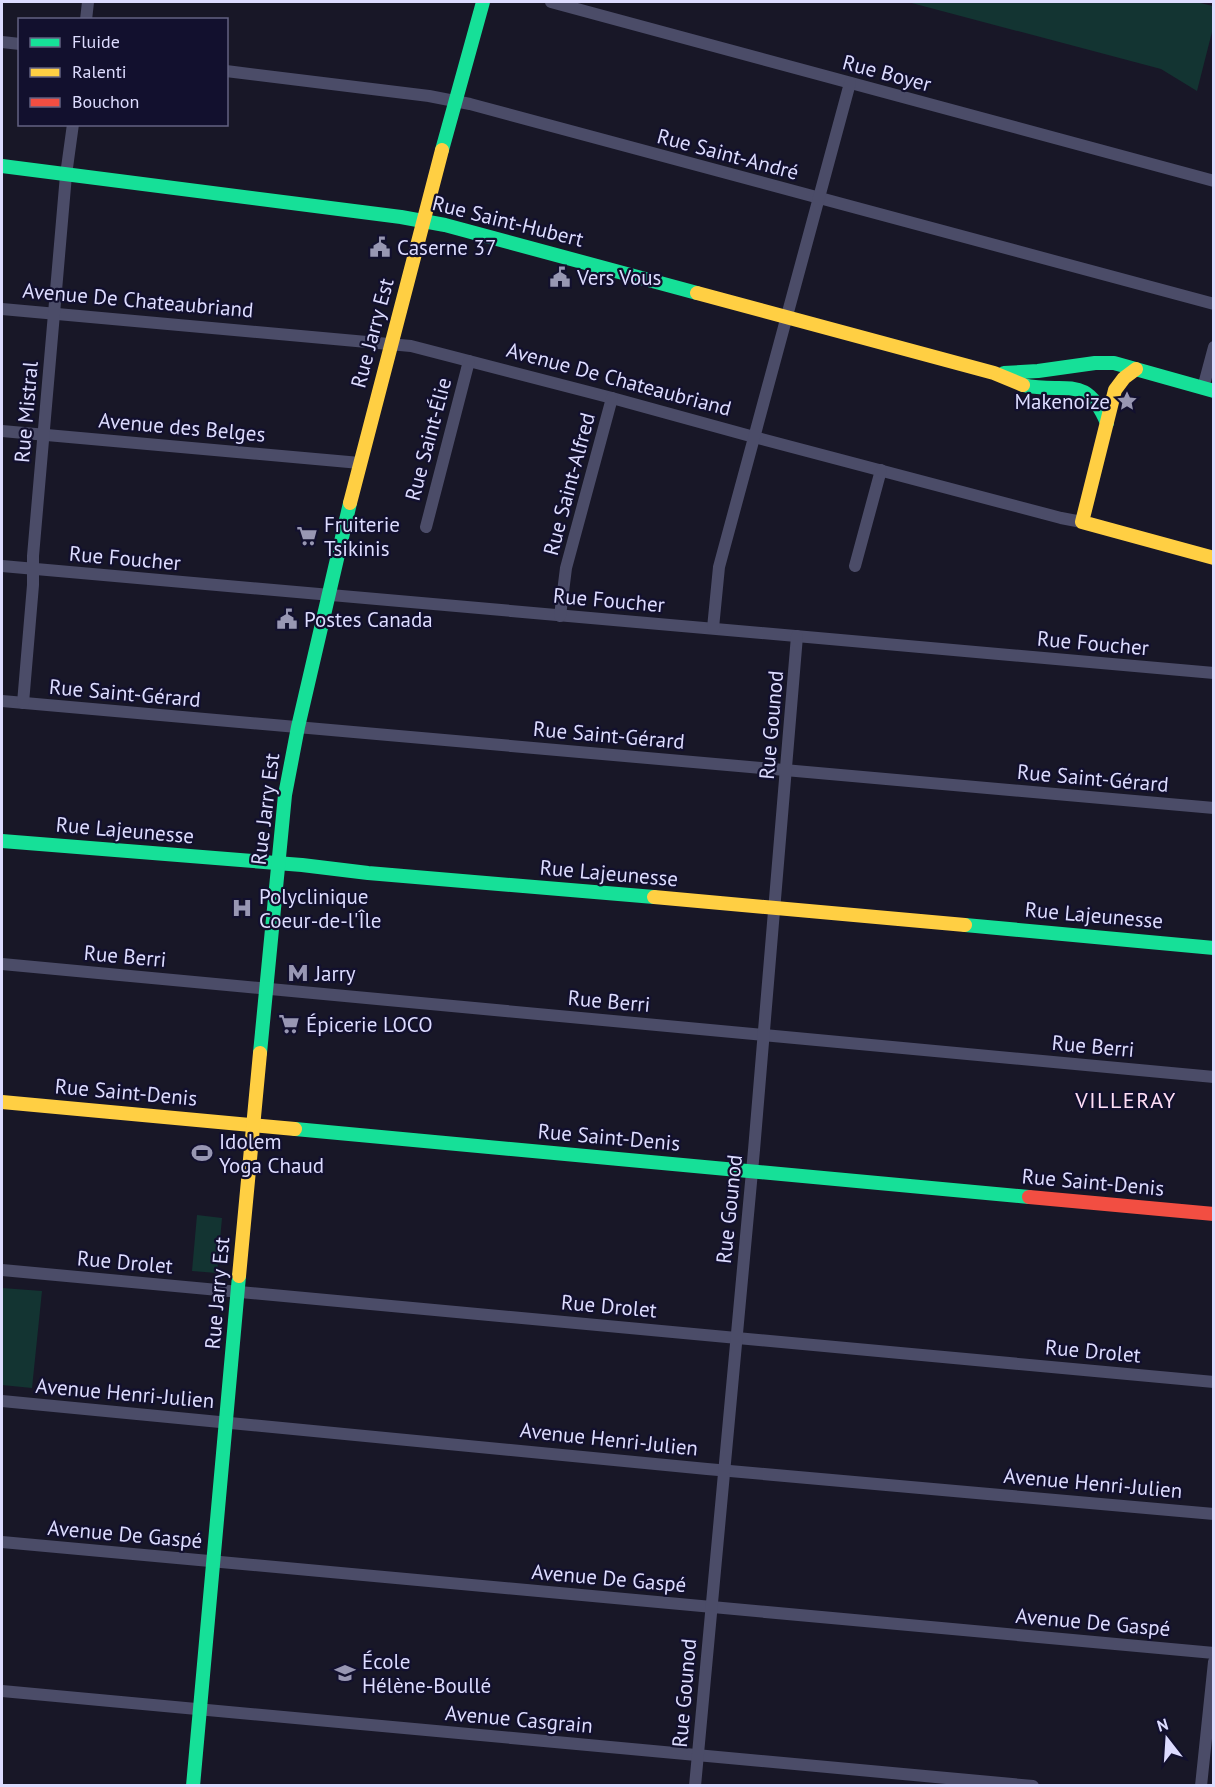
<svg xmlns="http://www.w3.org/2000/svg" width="1215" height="1787" font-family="'PT Sans',sans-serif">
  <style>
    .green { fill: #133432 }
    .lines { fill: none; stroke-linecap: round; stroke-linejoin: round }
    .street { stroke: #4b4c68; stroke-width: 12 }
    .fast { stroke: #16e098; stroke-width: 14 }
    .slow { stroke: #ffcf43; stroke-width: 14 }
    .jam { stroke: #f24e42; stroke-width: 14 }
    .labels { text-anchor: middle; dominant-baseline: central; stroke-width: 4.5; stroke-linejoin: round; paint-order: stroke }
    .street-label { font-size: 21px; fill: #dddcff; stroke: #12102e }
    .poi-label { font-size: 21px; fill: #dddcff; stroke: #12102e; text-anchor: start }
    .neighbourhood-label { font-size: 22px; letter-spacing: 1.5px; fill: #ffdef6; stroke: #12102e }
  </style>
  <rect width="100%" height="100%" fill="#181727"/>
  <g class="green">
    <path d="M908 2H1196L1213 6V28L1197 91 1161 69Z"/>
    <path d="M197 1215 222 1218 217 1273 192 1271Z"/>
    <path d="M2 1288 42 1291 32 1388 2 1385Z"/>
  </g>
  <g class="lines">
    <g class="street">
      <path d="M551 2 1214 181"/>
      <path d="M86 20 88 2"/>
      <path d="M2 42 20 44"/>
      <path d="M226 71 429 96 470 104 1214 304"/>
      <path d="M2 309 411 346 612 398 754 437 1061 518 1082 522"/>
      <path d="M1203 388 1214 347"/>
      <path d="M2 431 360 463"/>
      <path d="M426 527 469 361"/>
      <path d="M2 566 1214 673"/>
      <path d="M855 566 881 470"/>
      <path d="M560 616 566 568 612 398"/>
      <path d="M713 628 719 567 850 83"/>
      <path d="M2 701 1214 808"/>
      <path d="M23 703 33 585V556L66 175 73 124"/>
      <path d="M2 964 1214 1077"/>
      <path d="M2 1270 1214 1382"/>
      <path d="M2 1401 707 1469 1214 1514"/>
      <path d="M2 1542 1214 1653"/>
      <path d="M2 1691 1033 1786"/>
      <path d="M695 1786 754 1150 797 636"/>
      <path d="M1201 1786 1214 1662"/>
    </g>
    <g class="fast">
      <path d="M442 150 483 2"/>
      <path d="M2 166 401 217 445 225 697 293"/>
      <path d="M1004 373 1038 371 1095 363H1114L1214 391"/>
      <path d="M1023 385C1066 395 1085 372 1107 423"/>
      <path d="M2 841 302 865 368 873 654 897"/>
      <path d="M965 925 1214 948"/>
      <path d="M260 1053 285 795 298 727 350 503"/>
      <path d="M295 1129 1029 1197"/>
      <path d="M193 1786 239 1276"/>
    </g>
    <g class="slow">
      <path d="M697 293 994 373 1023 385"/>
      <path d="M1136 369 1124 378 1115 390 1082 522 1214 558"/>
      <path d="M350 503 442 150"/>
      <path d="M654 897 965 925"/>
      <path d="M2 1102 295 1129"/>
      <path d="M239 1276 260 1053"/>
    </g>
    <path class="jam" d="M1029 1197 1214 1214"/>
  </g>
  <defs>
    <g id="civic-bare" transform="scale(1.62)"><path d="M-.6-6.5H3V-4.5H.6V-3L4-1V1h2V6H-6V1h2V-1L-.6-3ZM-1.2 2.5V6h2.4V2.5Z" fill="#9897b3" stroke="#12102e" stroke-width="2.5" paint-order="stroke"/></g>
    <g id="sight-bare" transform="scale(1.62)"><path d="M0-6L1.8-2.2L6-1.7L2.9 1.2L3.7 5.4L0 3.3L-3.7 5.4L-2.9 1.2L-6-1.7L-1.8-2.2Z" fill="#9897b3" stroke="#12102e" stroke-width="2.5" paint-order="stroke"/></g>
    <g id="supermarket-bare" transform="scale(1.62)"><path d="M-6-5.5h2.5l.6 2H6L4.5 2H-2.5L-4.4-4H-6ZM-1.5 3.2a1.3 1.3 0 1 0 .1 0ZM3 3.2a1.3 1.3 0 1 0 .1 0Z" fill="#9897b3" stroke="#12102e" stroke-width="2.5" paint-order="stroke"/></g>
    <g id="hospital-bare" transform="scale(1.62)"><path d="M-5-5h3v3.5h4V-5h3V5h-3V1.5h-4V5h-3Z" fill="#9897b3" stroke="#12102e" stroke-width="2.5" paint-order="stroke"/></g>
    <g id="metro-bare" transform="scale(1.62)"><path d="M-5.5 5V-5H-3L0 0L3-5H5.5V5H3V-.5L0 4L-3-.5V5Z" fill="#9897b3" stroke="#12102e" stroke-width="2.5" paint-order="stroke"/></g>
    <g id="stadium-bare" transform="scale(1.62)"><path d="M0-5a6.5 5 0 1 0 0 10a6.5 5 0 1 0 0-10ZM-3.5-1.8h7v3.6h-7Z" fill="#9897b3" stroke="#12102e" stroke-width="2.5" paint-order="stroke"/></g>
    <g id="school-bare" transform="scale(1.62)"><path d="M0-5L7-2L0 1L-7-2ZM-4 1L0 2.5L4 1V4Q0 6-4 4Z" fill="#9897b3" stroke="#12102e" stroke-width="2.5" paint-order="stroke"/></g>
  </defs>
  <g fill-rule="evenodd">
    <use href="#civic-bare" x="380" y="247"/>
    <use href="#civic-bare" x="560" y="277"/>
    <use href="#sight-bare" x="1127" y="401"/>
    <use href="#supermarket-bare" x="307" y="536"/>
    <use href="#civic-bare" x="287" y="619"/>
    <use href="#hospital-bare" x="242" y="908"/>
    <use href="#metro-bare" x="298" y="973"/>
    <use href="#supermarket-bare" x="289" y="1024"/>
    <use href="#stadium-bare" x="202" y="1153"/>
    <use href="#school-bare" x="345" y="1673"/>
  </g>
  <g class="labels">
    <g class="street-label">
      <text transform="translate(887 73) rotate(15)">Rue Boyer</text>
      <text transform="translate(728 154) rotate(15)">Rue Saint-André</text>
      <text transform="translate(508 221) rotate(14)">Rue Saint-Hubert</text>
      <text transform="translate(138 300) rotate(5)">Avenue De Chateaubriand</text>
      <text transform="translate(372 333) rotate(-75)">Rue Jarry Est</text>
      <text transform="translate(619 379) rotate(15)">Avenue De Chateaubriand</text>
      <text transform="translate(26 412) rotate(-85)">Rue Mistral</text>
      <text transform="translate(182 427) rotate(5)">Avenue des Belges</text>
      <text transform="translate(428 439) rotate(-75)">Rue Saint-Élie</text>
      <text transform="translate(569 484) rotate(-75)">Rue Saint-Alfred</text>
      <text transform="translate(125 558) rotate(5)">Rue Foucher</text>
      <text transform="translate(609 600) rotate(5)">Rue Foucher</text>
      <text transform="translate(1093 643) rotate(5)">Rue Foucher</text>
      <text transform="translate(125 693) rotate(5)">Rue Saint-Gérard</text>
      <text transform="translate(771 725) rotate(-85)">Rue Gounod</text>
      <text transform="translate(609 735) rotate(5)">Rue Saint-Gérard</text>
      <text transform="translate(1093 778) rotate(5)">Rue Saint-Gérard</text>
      <text transform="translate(265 809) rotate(-83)">Rue Jarry Est</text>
      <text transform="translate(125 830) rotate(5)">Rue Lajeunesse</text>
      <text transform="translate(609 873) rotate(5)">Rue Lajeunesse</text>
      <text transform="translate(1094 915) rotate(5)">Rue Lajeunesse</text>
      <text transform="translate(125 956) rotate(5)">Rue Berri</text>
      <text transform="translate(609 1001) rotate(5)">Rue Berri</text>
      <text transform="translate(1093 1046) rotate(5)">Rue Berri</text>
      <text transform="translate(126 1092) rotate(5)">Rue Saint-Denis</text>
      <text transform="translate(609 1137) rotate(5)">Rue Saint-Denis</text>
      <text transform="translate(1093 1182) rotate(5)">Rue Saint-Denis</text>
      <text transform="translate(729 1209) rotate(-84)">Rue Gounod</text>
      <text transform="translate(125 1262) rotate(5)">Rue Drolet</text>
      <text transform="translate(217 1293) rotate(-85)">Rue Jarry Est</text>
      <text transform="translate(609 1306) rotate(5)">Rue Drolet</text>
      <text transform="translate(1093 1351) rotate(5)">Rue Drolet</text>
      <text transform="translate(125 1393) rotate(5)">Avenue Henri-Julien</text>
      <text transform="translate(609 1439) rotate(6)">Avenue Henri-Julien</text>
      <text transform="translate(1093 1483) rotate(5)">Avenue Henri-Julien</text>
      <text transform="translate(125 1534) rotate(5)">Avenue De Gaspé</text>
      <text transform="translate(609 1578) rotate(5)">Avenue De Gaspé</text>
      <text transform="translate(1093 1622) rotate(5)">Avenue De Gaspé</text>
      <text transform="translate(684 1693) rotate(-85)">Rue Gounod</text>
      <text transform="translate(519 1719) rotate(5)">Avenue Casgrain</text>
    </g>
    <g class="poi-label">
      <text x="397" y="247">Caserne 37</text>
      <text x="577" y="277">Vers Vous</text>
      <text x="1110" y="401" text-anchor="end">Makenoize</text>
      <text x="324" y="524">Fruiterie<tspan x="324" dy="24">Tsikinis</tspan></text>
      <text x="304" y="619">Postes Canada</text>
      <text x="259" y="896">Polyclinique<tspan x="259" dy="24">Coeur-de-l'Île</tspan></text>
      <text x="315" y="973">Jarry</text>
      <text x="306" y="1024">Épicerie LOCO</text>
      <text x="219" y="1141">Idolem<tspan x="219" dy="24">Yoga Chaud</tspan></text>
      <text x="362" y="1661">École<tspan x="362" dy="24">Hélène-Boullé</tspan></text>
    </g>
    <g class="neighbourhood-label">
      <text x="1126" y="1100">VILLERAY</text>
    </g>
  </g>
  <rect width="1215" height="1787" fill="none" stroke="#dddcff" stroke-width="6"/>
  <rect x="18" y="18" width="210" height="108" fill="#12102e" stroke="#636282" stroke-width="1.5"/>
  <rect x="30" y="38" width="30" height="9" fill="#16e098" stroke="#636282" stroke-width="1.5"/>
  <text x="72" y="48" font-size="18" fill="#dddcff">Fluide</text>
  <rect x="30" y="68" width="30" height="9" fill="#ffcf43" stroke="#636282" stroke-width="1.5"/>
  <text x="72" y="78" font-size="18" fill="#dddcff">Ralenti</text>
  <rect x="30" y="98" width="30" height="9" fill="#f24e42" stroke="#636282" stroke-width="1.5"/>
  <text x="72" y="108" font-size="18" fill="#dddcff">Bouchon</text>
  <g transform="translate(1167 1739) rotate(343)" stroke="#12102e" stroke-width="4.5" paint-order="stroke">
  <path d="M0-4.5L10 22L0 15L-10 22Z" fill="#dddcff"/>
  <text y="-9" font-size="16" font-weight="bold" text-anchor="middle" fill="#dddcff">N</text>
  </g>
</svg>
